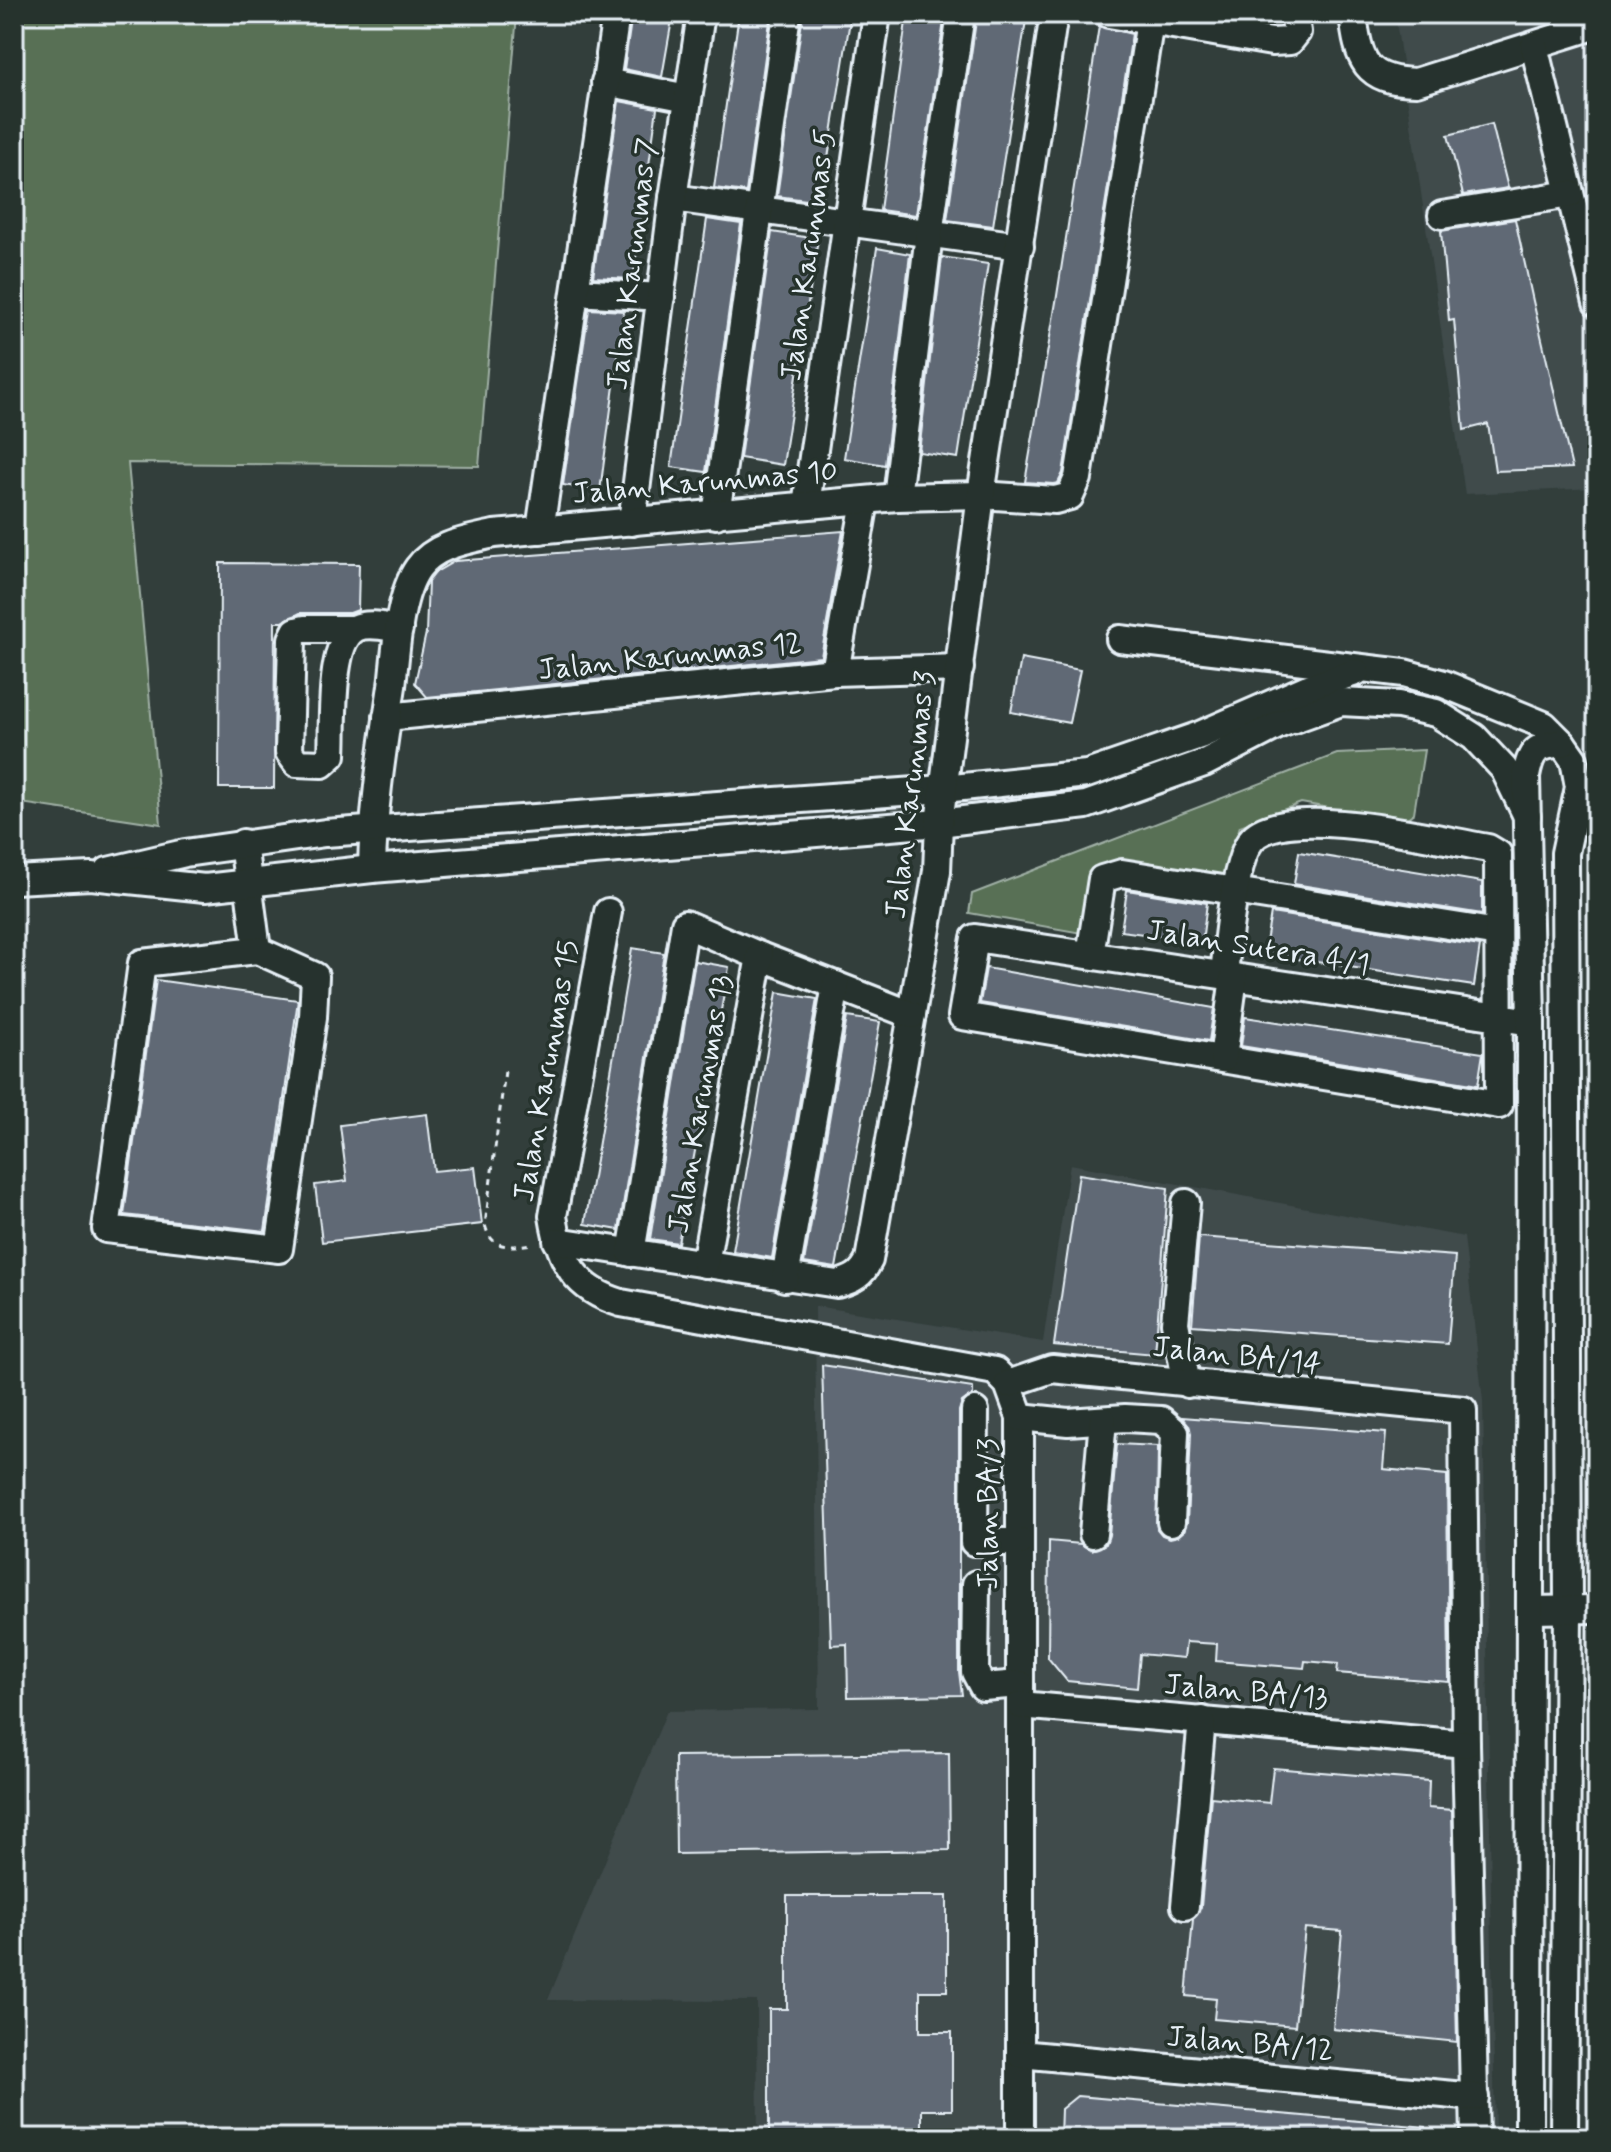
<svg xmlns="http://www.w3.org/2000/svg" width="1611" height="2152" font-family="Mynerve,sans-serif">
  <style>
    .built { fill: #404b4c }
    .green { fill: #587054; stroke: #a0b0a6; stroke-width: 2 }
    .building { fill: #616974; stroke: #e8f1f8; stroke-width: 2 }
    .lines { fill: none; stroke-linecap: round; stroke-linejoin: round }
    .minor-casing { stroke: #e8f1f8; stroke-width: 32 }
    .path { stroke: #e8f1f8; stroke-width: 3; stroke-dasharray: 6 6; stroke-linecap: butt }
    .minor { stroke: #26332d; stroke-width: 26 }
    .labels { text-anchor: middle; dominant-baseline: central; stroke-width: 7; stroke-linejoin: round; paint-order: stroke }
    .street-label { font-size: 30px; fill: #e8f1f8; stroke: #26332d }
  </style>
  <rect width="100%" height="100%" fill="#323e3b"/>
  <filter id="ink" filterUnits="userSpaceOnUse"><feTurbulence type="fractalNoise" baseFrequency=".0125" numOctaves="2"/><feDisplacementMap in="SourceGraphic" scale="16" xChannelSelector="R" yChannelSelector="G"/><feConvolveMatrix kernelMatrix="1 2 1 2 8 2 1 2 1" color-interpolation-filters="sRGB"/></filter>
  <g filter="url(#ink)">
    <g class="built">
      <path d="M1395 14H1597V488L1465 494Z"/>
      <path d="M1070 1164 1464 1237 1483 1401 1495 2138H758L757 2001 548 2000 667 1711 819 1709 815 1306 1043 1342Z"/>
    </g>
    <g class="green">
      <path d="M14 14H517L479 466 128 463 161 824 14 802Z"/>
      <path d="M1424 750 1414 813 1403 821 1301 803 1240 826 1223 881 1120 866 1087 934 969 913 972 894 1337 754Z"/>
    </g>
    <g class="building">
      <path d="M632 14H673L662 77 624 69Z"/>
      <path d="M739 14H771L746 192 714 188Z"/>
      <path d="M803 14H851L821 202 777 196Z"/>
      <path d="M907 14H945L916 215 880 210Z"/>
      <path d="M977 14H1027L993 226 947 220Z"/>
      <path d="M1099 26 1132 34 1063 473 1058 483 1053 484 1025 482 1056 302Z"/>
      <path d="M619 101 657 108 633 279 593 277Z"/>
      <path d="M1492 124 1508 188 1463 195 1448 135Z"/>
      <path d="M707 219 741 224 706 472 671 467Z"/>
      <path d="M1515 219 1533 301 1572 468 1495 471 1488 424 1464 430 1454 320 1449 321 1441 231Z"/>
      <path d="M772 232 818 239 783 465 740 458Z"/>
      <path d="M877 248 910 254 885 465 844 458Z"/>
      <path d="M942 257 988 264 958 458 919 452Z"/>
      <path d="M589 309 624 311 600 491 563 485Z"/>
      <path d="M843 531 821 657 427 697 415 683 426 633 428 582 436 572 455 561Z"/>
      <path d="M220 563 359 564 358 610 350 613H300L283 622H275L274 788H219Z"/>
      <path d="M1021 659 1080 670 1069 723 1011 712Z"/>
      <path d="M1299 852 1482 882V914L1294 884Z"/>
      <path d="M1127 890 1207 903 1202 942 1121 931Z"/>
      <path d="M1271 913 1480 946 1474 986 1264 954Z"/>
      <path d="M632 948 664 953 619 1230 585 1224Z"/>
      <path d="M695 961 729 967 678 1243 650 1239Z"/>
      <path d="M986 968 1214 1008 1209 1041 980 1003Z"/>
      <path d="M156 980 298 1000 265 1231 124 1215Z"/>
      <path d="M777 992 817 999 772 1258 733 1251Z"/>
      <path d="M847 1017 880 1022 836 1268 804 1263Z"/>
      <path d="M1245 1017 1483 1053 1478 1085 1241 1046Z"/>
      <path d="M427 1114 434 1171 475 1167 482 1224 322 1242 315 1185 347 1181 340 1125Z"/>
      <path d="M1079 1174 1168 1188 1155 1354 1054 1345Z"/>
      <path d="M1199 1237 1455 1256 1448 1344 1192 1325Z"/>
      <path d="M822 1365 973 1388V1395L962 1402 959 1411V1672L962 1695 848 1697 847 1644 831 1645Z"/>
      <path d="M1182 1417 1386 1433 1383 1469 1447 1475 1449 1682 1337 1673 1338 1664 1305 1661 1304 1668 1216 1661 1217 1644 1186 1642 1184 1658 1140 1654 1137 1688 1067 1681 1048 1658 1049 1541 1081 1544 1092 1550 1106 1544 1109 1535 1117 1444 1158 1446 1157 1529 1162 1535 1170 1538 1178 1536 1184 1531 1187 1523 1191 1433 1189 1425Z"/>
      <path d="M949 1753 950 1850 676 1854 675 1756Z"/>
      <path d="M1273 1768 1429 1781 1428 1808 1452 1810 1457 2042 1333 2029 1342 1931 1305 1928 1295 2026 1214 2019 1216 1999 1186 1996 1193 1919 1201 1907 1211 1797 1269 1803Z"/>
      <path d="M787 1896H947V1991H920V2032H952V2110H922V2138H769V2009H787Z"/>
      <path d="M1077 2096 1426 2127 1425 2138H1060L1061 2109Z"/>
    </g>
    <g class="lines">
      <g class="minor-casing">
        <g id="minor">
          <path d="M1109 14 1272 42 1290 41 1297 32 1294 14"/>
          <path d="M1353 14C1358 60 1365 81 1416 82L1597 25"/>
          <path d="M1534 46 1597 303"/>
          <path d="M605 82 688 98"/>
          <path d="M673 198 1020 246"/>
          <path d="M1442 215 1570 194"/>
          <path d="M576 292 661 297"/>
          <path d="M897 497 929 234 961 14"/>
          <path d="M806 505 877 14"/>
          <path d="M716 515 787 14"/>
          <path d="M632 522 673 198 701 14"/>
          <path d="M540 530 616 14"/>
          <path d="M354 629H304L296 631 292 639 289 752 297 763 322 764 332 755C334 727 328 642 356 628 369 622 386 627 399 629"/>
          <path d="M1120 639 1404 673 1444 684 1544 725 1562 743 1574 760 1579 787 1565 853 1568 1608 1564 2138"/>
          <path d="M835 672 865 501"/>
          <path d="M387 717 835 672 960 668"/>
          <path d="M243 843 257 950"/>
          <path d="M372 869C373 808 383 747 392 686 396 653 398 596 418 568 435 544 468 540 494 534L897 497 981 495 1055 500 1070 496 1078 478 1150 21"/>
          <path d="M108 871 185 853 325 833 944 789 1087 774 1200 735 1308 688 1356 672"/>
          <path d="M14 880 91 876 205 888 372 869 939 823 1086 805 1204 763 1280 724 1341 702 1399 705 1436 713 1474 737 1504 769 1527 816"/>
          <path d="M608 912 553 1216C560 1261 575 1289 621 1303L995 1371 1008 1384 1020 1417V2138"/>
          <path d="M257 950 315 976 313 1017 279 1249 106 1229 142 963Z"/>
          <path d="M1090 955 1102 879 1122 873 1498 933"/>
          <path d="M1224 975C1227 946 1234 857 1253 838 1289 802 1439 840 1488 848L1498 854 1499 1105 962 1016 975 938 1499 1017 1531 1022"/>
          <path d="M1223 1058 1234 977"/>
          <path d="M1186 1203 1175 1323 1187 1384"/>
          <path d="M557 1241 837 1284C853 1280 862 1275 869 1260L937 871 939 823 981 495 1054 14"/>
          <path d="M631 1253 685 924 760 956 912 1015"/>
          <path d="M705 1264 760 956"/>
          <path d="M785 1278 836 985"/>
          <path d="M1008 1384 1052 1369 1463 1410 1466 1744 1475 2138"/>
          <path d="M975 1411 974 1542H1020"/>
          <path d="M1020 1417 1068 1422 1125 1418 1161 1420 1175 1432 1171 1522"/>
          <path d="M1093 1534 1103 1420"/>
          <path d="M976 1584 975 1672 983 1687 1020 1684"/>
          <path d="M1530 1610 1597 1609"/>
          <path d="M1020 1705 1466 1744"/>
          <path d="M1185 1906 1202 1720"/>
          <path d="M1020 2054 1475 2097"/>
          <path d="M1529 2138 1531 1022 1526 776C1531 750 1536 746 1562 743"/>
        </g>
      </g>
      <path class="path" d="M505 1071 485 1225C492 1252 511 1246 534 1244"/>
      <use href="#minor" class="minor"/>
    </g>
  </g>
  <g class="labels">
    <g class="street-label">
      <text transform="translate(809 255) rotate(-82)">Jalan Karunmas 5</text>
      <text transform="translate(633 264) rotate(-83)">Jalan Karunmas 7</text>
      <text transform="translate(705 483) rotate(-5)">Jalan Karunmas 10</text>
      <text transform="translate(670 657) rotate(-6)">Jalan Karunmas 12</text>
      <text transform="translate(911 795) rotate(-83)">Jalan Karunmas 3</text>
      <text transform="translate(1258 948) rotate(9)">Jalan Sutera 4/1</text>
      <text transform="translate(547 1071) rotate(-80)">Jalan Karunmas 15</text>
      <text transform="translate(701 1104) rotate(-80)">Jalan Karunmas 13</text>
      <text transform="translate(1237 1356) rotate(6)">Jalan BA/14</text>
      <text transform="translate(988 1514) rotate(-90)">Jalan BA/3</text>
      <text transform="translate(1246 1692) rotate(5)">Jalan BA/13</text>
      <text transform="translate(1250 2044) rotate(5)">Jalan BA/12</text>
    </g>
  </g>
  <rect width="1611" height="2152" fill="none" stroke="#26332d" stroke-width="48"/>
  <rect x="24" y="24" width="1563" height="2104" fill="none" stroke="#e8f1f8" stroke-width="3" filter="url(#ink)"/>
</svg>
